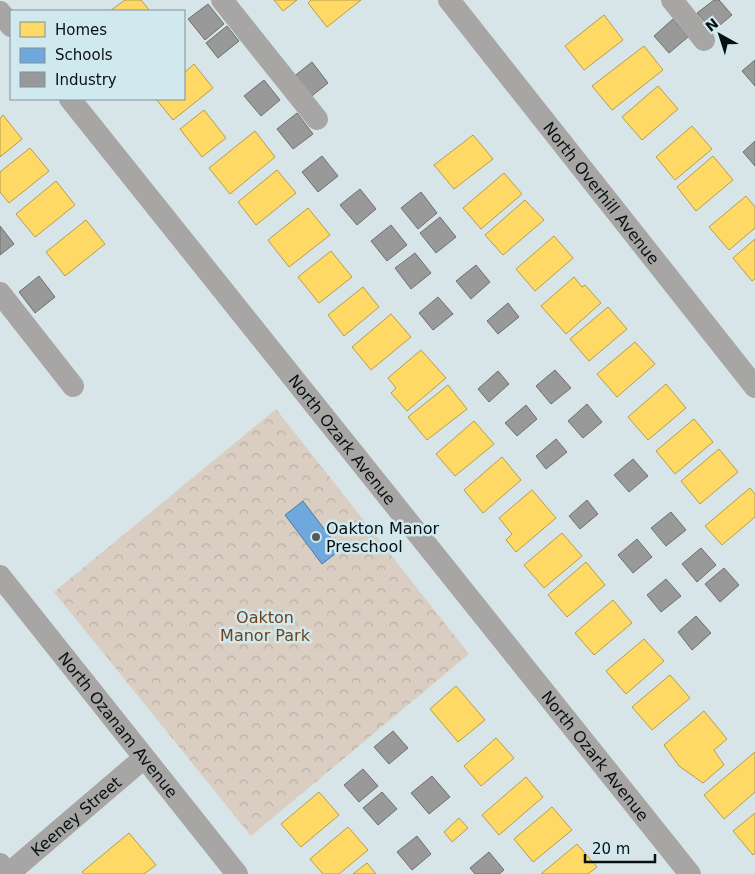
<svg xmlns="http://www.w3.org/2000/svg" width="755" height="874" font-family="'DejaVu Sans',sans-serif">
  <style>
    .park { fill: url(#park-crowns) }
    .homes { fill: #ffd966; stroke: #b59d4d }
    .schools { fill: #6fa8dc; stroke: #507a9f }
    .industry { fill: #999; stroke: #6e7070 }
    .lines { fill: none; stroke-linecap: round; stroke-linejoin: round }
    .minor { stroke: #a7a6a5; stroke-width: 22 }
    .poi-dot { fill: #505b5d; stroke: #d0e9ef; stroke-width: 2 }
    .labels { text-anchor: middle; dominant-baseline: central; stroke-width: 5; stroke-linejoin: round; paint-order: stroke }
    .street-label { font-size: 16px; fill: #081012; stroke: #d0e9ef }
    .poi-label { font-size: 16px; fill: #081012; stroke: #d0e9ef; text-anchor: start }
    .park-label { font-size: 16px; fill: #723f16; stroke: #d0e9ef }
  </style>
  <defs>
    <pattern id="park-crowns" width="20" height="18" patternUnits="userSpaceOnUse" patternTransform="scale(1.25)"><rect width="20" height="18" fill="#dacec3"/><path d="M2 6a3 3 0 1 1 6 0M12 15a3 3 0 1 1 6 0" fill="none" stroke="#bab0a6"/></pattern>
  </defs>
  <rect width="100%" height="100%" fill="#d7e5e8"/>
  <path class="park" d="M276 409 469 654 251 836 54 592Z"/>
  <g class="homes">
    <path d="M125 0H141L150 11H110Z"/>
    <path d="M274 0H297L283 11Z"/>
    <path d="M311 0H361L327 27 308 3Z"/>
    <path d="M604 15 623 40 584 70 565 46Z"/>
    <path d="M644 46 663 70 612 110 592 86Z"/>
    <path d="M194 64 213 88 173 120 156 99H184V73Z"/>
    <path d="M658 86 678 109 642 140 622 117Z"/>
    <path d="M204 110 226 138 202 157 180 129Z"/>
    <path d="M3 115 22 139 0 157V118Z"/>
    <path d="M692 126 712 149 675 180 656 157Z"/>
    <path d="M255 131 275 157 230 194 209 168Z"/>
    <path d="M473 135 493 159 454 189 434 165Z"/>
    <path d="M30 148 49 171 9 203 0 192V172Z"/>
    <path d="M713 156 733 180 696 211 677 187Z"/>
    <path d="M277 170 296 193 256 225 238 202Z"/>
    <path d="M504 173 522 194 481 229 463 208Z"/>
    <path d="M56 181 75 205 35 237 16 214Z"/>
    <path d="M746 196 755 207V228L729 250 709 227Z"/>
    <path d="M525 200 544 220 503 255 485 235Z"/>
    <path d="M308 208 330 235 289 267 268 240Z"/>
    <path d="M86 220 105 244 65 276 46 252Z"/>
    <path d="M554 236 573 258 535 291 516 269Z"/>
    <path d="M755 239V279L752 281 733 258Z"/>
    <path d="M331 251 352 277 319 303 298 277Z"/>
    <path d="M574 277 582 287 585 285 601 303 566 334 541 306Z"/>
    <path d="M363 287 379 307 344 336 328 315Z"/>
    <path d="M608 307 627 329 589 361 570 339Z"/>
    <path d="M391 314 411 337 371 370 352 347Z"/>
    <path d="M635 342 655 364 617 397 597 374Z"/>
    <path d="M421 350 446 378 407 411 391 393 396 388 388 378Z"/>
    <path d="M666 384 686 408 648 440 628 417Z"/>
    <path d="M448 385 467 409 427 440 408 417Z"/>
    <path d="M694 419 713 442 675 474 656 451Z"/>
    <path d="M474 421 494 444 455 476 436 454Z"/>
    <path d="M719 449 738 472 700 504 681 481Z"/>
    <path d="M502 457 521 480 483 513 464 490Z"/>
    <path d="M750 488 755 494V517L722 545 705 526Z"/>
    <path d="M532 490 556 518 516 552 506 540 512 534 499 518Z"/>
    <path d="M562 533 582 556 544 588 524 565Z"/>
    <path d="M586 562 605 585 567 617 548 595Z"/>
    <path d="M613 600 632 623 594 655 575 633Z"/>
    <path d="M644 639 664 661 626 694 606 671Z"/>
    <path d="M670 675 690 698 652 730 632 707Z"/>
    <path d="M456 686 485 720 458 742 430 709Z"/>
    <path d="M704 711 727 739 714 750 724 765 703 783 679 766 664 745Z"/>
    <path d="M496 738 514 758 481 786 464 766Z"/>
    <path d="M755 752V792L724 819 704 795Z"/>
    <path d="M526 777 543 797 499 835 482 815Z"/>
    <path d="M319 792 339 815 301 847 281 824Z"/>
    <path d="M552 807 572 830 533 862 514 839Z"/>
    <path d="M755 813V853L753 855 733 831Z"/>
    <path d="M459 818 468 828 452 842 444 832Z"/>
    <path d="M348 827 368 850 339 874H323L310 859Z"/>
    <path d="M129 833 156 865 144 874H84L82 872Z"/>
    <path d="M577 844 597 867 588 874H541Z"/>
    <path d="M367 863 376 874H353Z"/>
  </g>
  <path class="schools" d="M303 501 340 550 322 564 285 515Z"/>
  <g class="industry">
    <path d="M714 0H719L732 15 713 31 697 13Z"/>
    <path d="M208 4 224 24 205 40 188 19Z"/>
    <path d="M673 19 688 37 669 53 654 36Z"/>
    <path d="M227 26 239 41 218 58 206 43Z"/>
    <path d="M755 60V86L742 71Z"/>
    <path d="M312 62 328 83 308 99 292 78Z"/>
    <path d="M264 80 280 100 261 116 244 96Z"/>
    <path d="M297 113 313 134 293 149 277 129Z"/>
    <path d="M755 141V166L743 152Z"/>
    <path d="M322 156 338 176 318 192 302 172Z"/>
    <path d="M360 189 376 209 357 225 340 205Z"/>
    <path d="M421 192 437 213 418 229 401 208Z"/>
    <path d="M440 217 456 237 436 253 420 233Z"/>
    <path d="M391 225 407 245 387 261 371 241Z"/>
    <path d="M0 226 14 244 0 255Z"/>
    <path d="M415 253 431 273 411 289 395 268Z"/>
    <path d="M476 265 490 282 471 299 456 281Z"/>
    <path d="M39 276 55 297 35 313 19 292Z"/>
    <path d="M438 297 453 314 433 330 419 313Z"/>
    <path d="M508 303 519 317 498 334 487 321Z"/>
    <path d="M555 370 571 388 551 404 536 386Z"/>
    <path d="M498 371 509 384 489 402 478 389Z"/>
    <path d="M587 404 602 422 583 438 568 421Z"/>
    <path d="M526 405 537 419 517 436 505 423Z"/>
    <path d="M556 439 567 452 546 469 536 456Z"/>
    <path d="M633 459 648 476 629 492 614 475Z"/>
    <path d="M587 500 598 514 580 529 569 516Z"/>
    <path d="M671 512 686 530 666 546 651 528Z"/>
    <path d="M637 539 652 557 633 573 618 555Z"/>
    <path d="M701 548 716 565 697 582 682 564Z"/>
    <path d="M724 568 739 585 720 602 705 584Z"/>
    <path d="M666 579 681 596 661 612 647 595Z"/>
    <path d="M696 616 711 633 692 650 678 632Z"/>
    <path d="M393 731 408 748 389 764 374 747Z"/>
    <path d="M363 769 378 786 359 802 344 785Z"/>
    <path d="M432 776 450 797 429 814 411 793Z"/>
    <path d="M382 792 397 809 378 825 363 808Z"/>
    <path d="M417 836 431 854 412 870 397 852Z"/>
    <path d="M489 852 504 870 499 874H475L470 868Z"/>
  </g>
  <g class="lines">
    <g class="minor">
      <path d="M222 0 317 119"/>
      <path id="s1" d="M449 0 755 387"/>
      <path d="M672 0 704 40"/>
      <path d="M0 12 11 26"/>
      <path id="s2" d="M70 99 690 874"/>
      <path d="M0 293 73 386"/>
      <path id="s3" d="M0 576 237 874"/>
      <path id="s4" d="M0 864 8 874 144 758"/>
    </g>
  </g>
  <circle class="poi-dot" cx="316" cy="537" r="5"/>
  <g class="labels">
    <g class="street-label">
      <text stroke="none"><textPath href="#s1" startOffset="246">North Overhill Avenue</textPath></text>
      <text stroke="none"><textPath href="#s2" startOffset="436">North Ozark Avenue</textPath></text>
      <text stroke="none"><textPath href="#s3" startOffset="190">North Ozanam Avenue</textPath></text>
      <text stroke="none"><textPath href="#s2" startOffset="841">North Ozark Avenue</textPath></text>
      <text stroke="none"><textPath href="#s4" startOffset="102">Keeney Street</textPath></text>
    </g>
    <g class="poi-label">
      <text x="326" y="528">Oakton Manor<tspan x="326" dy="18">Preschool</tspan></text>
    </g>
    <g class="park-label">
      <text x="265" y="617">Oakton<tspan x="265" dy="18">Manor Park</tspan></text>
    </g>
  </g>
  <rect x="10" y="10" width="175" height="90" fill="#d0e9ef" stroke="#809297"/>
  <rect x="20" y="22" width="25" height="15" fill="#ffd966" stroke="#809297"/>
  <text x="55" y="35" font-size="15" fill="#081012">Homes</text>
  <rect x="20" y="48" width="25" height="15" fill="#6fa8dc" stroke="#809297"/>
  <text x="55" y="60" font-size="15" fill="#081012">Schools</text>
  <rect x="20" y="72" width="25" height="15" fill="#999999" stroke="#809297"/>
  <text x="55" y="85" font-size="15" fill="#081012">Industry</text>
  <g transform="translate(720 35) rotate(321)" stroke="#d0e9ef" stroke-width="4" paint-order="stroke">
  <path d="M0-4L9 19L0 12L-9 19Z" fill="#081012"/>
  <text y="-8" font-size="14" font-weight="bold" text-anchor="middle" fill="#081012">N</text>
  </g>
  <path d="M585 854v8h70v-8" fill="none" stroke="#081012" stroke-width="2.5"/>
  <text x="592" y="854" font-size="15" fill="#081012" stroke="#d0e9ef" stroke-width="4" paint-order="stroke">20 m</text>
</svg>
